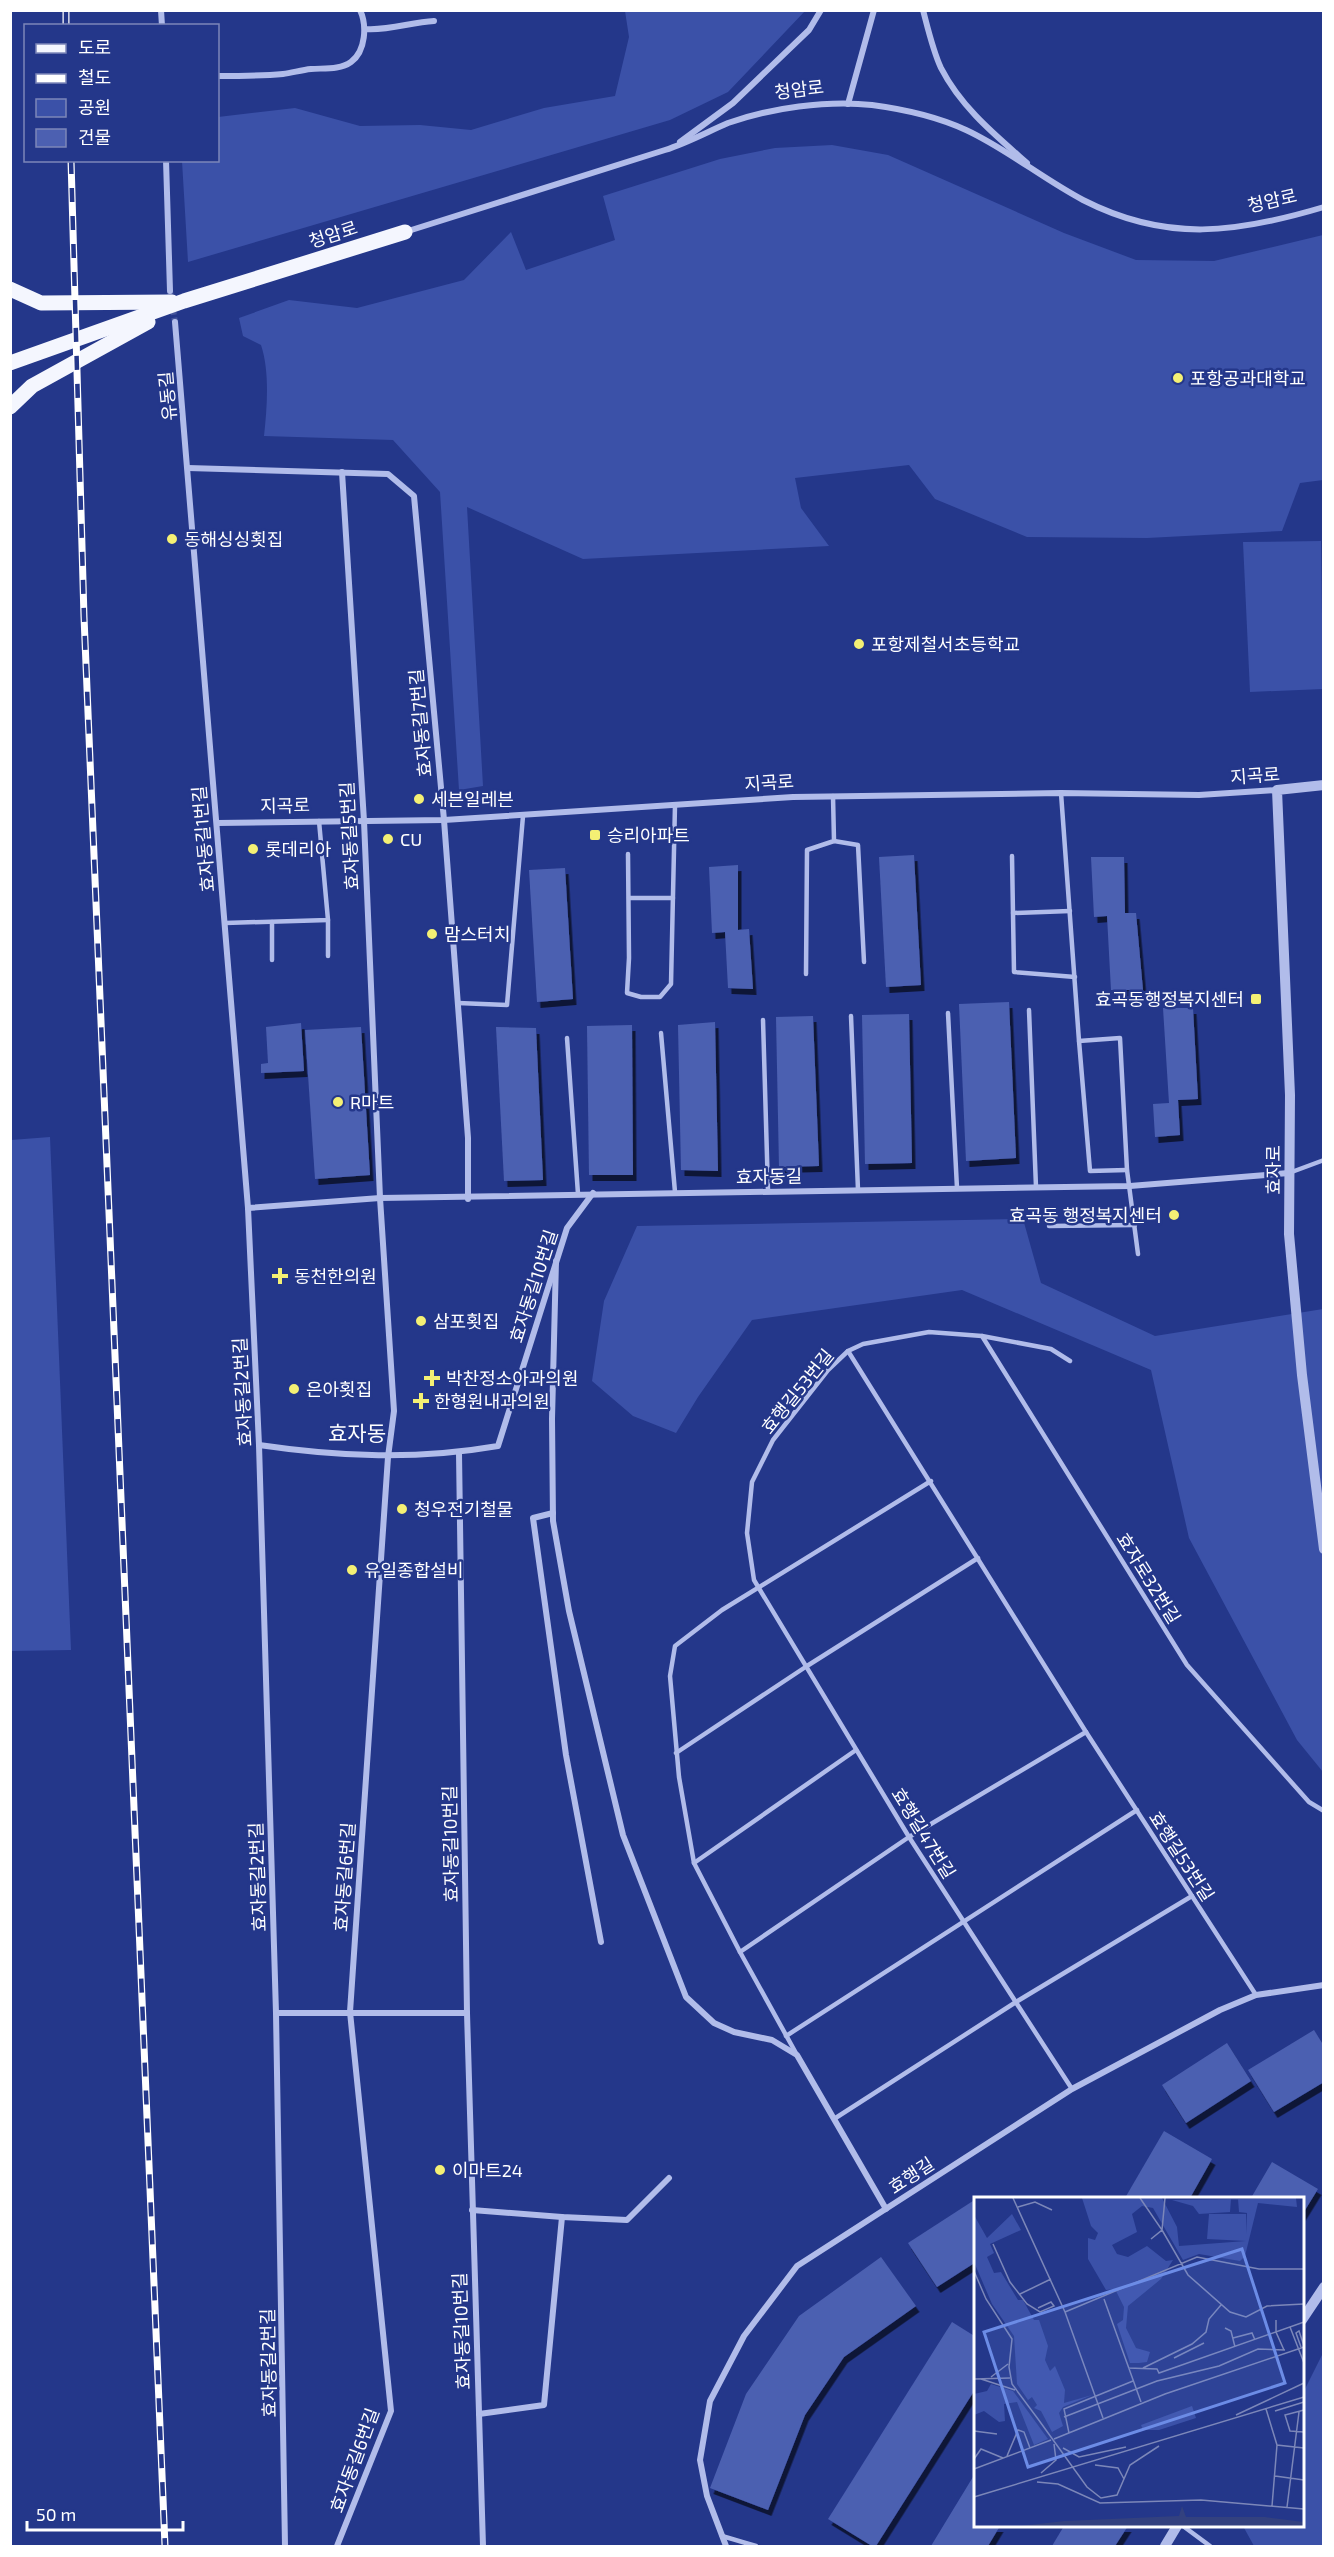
<svg xmlns="http://www.w3.org/2000/svg" width="1334" height="2557" font-family="'Exo 2','Noto Sans KR',sans-serif">
  <style>
    .green { fill: #3b51a8 }
    .building { fill: #4c60b1; filter: url(#shadow) }
    .lines { fill: none; stroke-linecap: round; stroke-linejoin: round }
    .minor-tunnel { stroke: #45559c; stroke-width: 6; stroke-dasharray: 6 3; stroke-linecap: butt }
    .service { stroke: #b1bcea; stroke-width: 4.5 }
    .minor { stroke: #b1bcea; stroke-width: 6 }
    .tertiary { stroke: #b1bcea; stroke-width: 10 }
    .primary { stroke: #f4f6fe; stroke-width: 15 }
    .rail-casing { stroke: #fff; stroke-width: 7 }
    .rail { stroke: #24378a; stroke-width: 4.5; stroke-dasharray: 14; stroke-linecap: butt }
    .poi-dot { fill: #f4f074; stroke: #24378a; stroke-width: 2 }
    .labels { text-anchor: middle; dominant-baseline: central; stroke-width: 5; stroke-linejoin: round; paint-order: stroke }
    .street-label { font-size: 18px; fill: #fff; stroke: #24378a }
    .poi-label { font-size: 18px; fill: #fff; stroke: #24378a; text-anchor: start }
    .quarter-label { font-size: 21px; fill: #fff; stroke: #24378a }
    .inset-road { fill: none; stroke: #7c87b9; stroke-width: 1.5 }
    .view { fill: #6c8ce6; fill-opacity: 0.15; stroke: #6c8ce6; stroke-width: 3 }
    .inset-edge { fill: none; stroke: #fff; stroke-width: 3 }
  </style>
  <defs>
    <filter id="shadow"><feDropShadow dx="3.5" dy="6" stdDeviation="0" flood-color="#0009"/></filter>
  </defs>
  <rect width="100%" height="100%" fill="#24378a"/>
  <g class="green">
    <path d="M625 11H805L728 92 670 120 188 262 182 161 218 160V117L295 108 360 126 420 125 471 130 544 108 615 96 629 37Z"/>
    <path d="M832 145 888 155 1064 233 1136 260 1214 261 1323 235V480L1300 483 1282 531 1147 538 1027 537 935 499 909 465 795 478 801 508 829 546 583 559 467 507 483 786 459 790 440 492 393 440 264 436C267 408 270 372 261 345L243 336 239 318 289 300 357 308 464 280 511 232 526 270 615 240 603 196 720 159 775 148Z"/>
    <path d="M1321 541 1323 689 1250 692 1243 542Z"/>
    <path d="M50 1137 71 1650 11 1651V1140Z"/>
    <path d="M1023 1219 1041 1283 1155 1336 1323 1309V1772L1297 1740 1189 1538 1151 1370 962 1290 752 1320 698 1397 676 1433 633 1416 592 1381 604 1301 637 1226Z"/>
    <path d="M1323 2353V2546H1254L1243 2526H1302L1303 2393Z"/>
  </g>
  <g class="building">
    <path d="M914 855 921 985 886 987 879 857Z"/>
    <path d="M1091 857H1124L1125 913H1136L1143 990H1111L1107 916 1094 917Z"/>
    <path d="M738 865V930L749 929 753 989 728 988 725 932 712 933 709 867Z"/>
    <path d="M565 868 573 999 537 1002 529 870Z"/>
    <path d="M1009 1002 1016 1158 966 1161 959 1004Z"/>
    <path d="M1163 1008H1193L1198 1099 1178 1100 1180 1135 1155 1137 1153 1104 1169 1103Z"/>
    <path d="M909 1014 912 1163 865 1164 862 1015Z"/>
    <path d="M813 1016 819 1166 779 1167 776 1017Z"/>
    <path d="M715 1022 718 1171 681 1170 678 1025Z"/>
    <path d="M301 1023 304 1071 261 1073V1064L268 1063 266 1027Z"/>
    <path d="M632 1025 633 1175H589L587 1026Z"/>
    <path d="M361 1027 370 1175 315 1179 305 1030Z"/>
    <path d="M496 1027 536 1028 543 1180 504 1181Z"/>
    <path d="M1314 2030 1324 2046V2082L1274 2112 1248 2070Z"/>
    <path d="M1227 2043 1251 2081 1186 2123 1162 2085Z"/>
    <path d="M1164 2131 1212 2159 1190 2198H1125Z"/>
    <path d="M1272 2162 1318 2189 1302 2215V2198H1251Z"/>
    <path d="M976 2199V2262L937 2287 908 2243Z"/>
    <path d="M881 2257 916 2306 844 2357 805 2415 768 2510 710 2488 746 2394 799 2316Z"/>
    <path d="M952 2322 976 2337V2388L876 2546H872L828 2519Z"/>
    <path d="M976 2472V2526H1000L988 2546H931Z"/>
    <path d="M1064 2526H1128L1115 2546H1052Z"/>
  </g>
  <g class="lines">
    <path class="minor-tunnel" d="M170 291 175 322"/>
    <g class="service">
      <path d="M1061 793 1079 1041 1120 1038 1127 1170 1138 1254"/>
      <path d="M834 841 858 845 864 962"/>
      <path d="M628 854 629 958 627 993 641 997H660L671 984 675 805"/>
      <path d="M1012 856 1014 972 1075 977"/>
      <path d="M629 898H673"/>
      <path d="M1013 913 1070 911"/>
      <path d="M328 920V956"/>
      <path d="M225 923 328 920 319 821"/>
      <path d="M272 960V922"/>
      <path d="M806 974 807 850 834 841 833 796"/>
      <path d="M458 1003 507 1005 523 816"/>
      <path d="M1029 1010 1036 1187"/>
      <path d="M948 1013 957 1188"/>
      <path d="M851 1016 858 1190"/>
      <path d="M763 1020 768 1191"/>
      <path d="M661 1033 675 1192"/>
      <path d="M567 1038 578 1194"/>
      <path d="M1079 1041 1090 1171 1127 1170"/>
      <path d="M1289 1173 1324 1160"/>
      <path d="M1049 1226 1135 1225"/>
      <path d="M982 1336 1187 1665 1309 1802 1324 1811"/>
      <path d="M1070 1361 1051 1349 982 1336 929 1332 863 1344 848 1351 828 1370 773 1440 752 1482 747 1533 754 1580 909 1837 1072 2089"/>
      <path d="M1086 1732 1256 1995"/>
      <path d="M676 1753 807 1666 978 1558"/>
      <path d="M694 1863 856 1750"/>
      <path d="M740 1952 909 1837 1086 1732 848 1351"/>
      <path d="M786 2036 1137 1810"/>
      <path d="M797 2055 740 1952 694 1863 679 1777 670 1676 675 1646 722 1610 931 1481"/>
      <path d="M834 2119 1016 2002 1192 1896"/>
      <path d="M1183 2526 1210 2546"/>
      <path d="M722 2536 756 2546"/>
    </g>
    <g class="minor">
      <path d="M161 10 162 26"/>
      <path d="M923 10C928 29 933 51 941 68 961 107 994 134 1027 163"/>
      <path d="M365 29C389 31 411 22 434 21"/>
      <path d="M218 76C239 76 261 76 283 74 292 73 301 70 311 69 324 68 340 70 351 62 366 51 367 25 360 10"/>
      <path d="M848 104 874 10"/>
      <path d="M680 142 733 103 809 30 821 10"/>
      <path d="M166 160 170 291"/>
      <path d="M405 232C492 204 579 177 665 150 687 143 707 132 728 123 770 108 827 100 872 105 902 109 938 117 966 130 1007 149 1043 179 1083 200 1167 243 1237 233 1324 207"/>
      <path d="M175 322 248 1208 259 1445 276 2013 285 2546"/>
      <path d="M188 468 388 474 414 496 444 820 468 1138V1199"/>
      <path d="M217 823 444 820 793 797 1061 793 1199 795 1277 790"/>
      <path d="M248 1208 380 1198 1130 1186 1289 1173"/>
      <path d="M556 1261 552 1419 553 1521 569 1611 623 1835 686 1997 714 2023 734 2032 772 2040 797 2055 886 2209"/>
      <path d="M259 1445C340 1457 417 1460 498 1446L567 1228 593 1193"/>
      <path d="M459 1453 467 2013 483 2546"/>
      <path d="M553 1513 533 1518 566 1755 601 1942"/>
      <path d="M276 2013H467"/>
      <path d="M472 2210 562 2217 627 2220 669 2178"/>
      <path d="M479 2414 544 2405 562 2217"/>
      <path d="M337 2546 391 2411 350 2012 388 1457 394 1411 380 1198 364 821 342 472"/>
      <path d="M726 2546 707 2496 700 2460 710 2401 744 2336 797 2266 1072 2089 1220 2010 1256 1995 1324 1985"/>
    </g>
    <g class="tertiary">
      <path d="M1324 785 1277 790 1290 1095 1289 1234 1302 1375 1324 1549"/>
      <path d="M1302 2320 1324 2287"/>
      <path d="M1165 2546 1177 2526"/>
    </g>
    <g class="primary">
      <path d="M10 289 41 303 172 302"/>
      <path d="M10 363 184 301 405 232"/>
      <path d="M10 407 32 386 148 322"/>
    </g>
    <g class="rail-casing">
      <g id="rail">
        <path d="M66 10V26"/>
        <path d="M71 160 84 617 165 2546"/>
      </g>
    </g>
    <use href="#rail" class="rail"/>
  </g>
  <g class="poi-dot">
    <circle cx="1178" cy="378" r="6"/>
    <circle cx="172" cy="539" r="6"/>
    <circle cx="859" cy="644" r="6"/>
    <circle cx="419" cy="799" r="6"/>
    <rect x="589" y="829" width="12" height="12" rx="3"/>
    <circle cx="388" cy="839" r="6"/>
    <circle cx="253" cy="849" r="6"/>
    <circle cx="432" cy="934" r="6"/>
    <rect x="1250" y="993" width="12" height="12" rx="3"/>
    <circle cx="338" cy="1102" r="6"/>
    <circle cx="1174" cy="1215" r="6"/>
    <path d="M277 1267h6v6h6v6h-6v6h-6v-6h-6v-6h6z"/>
    <circle cx="421" cy="1321" r="6"/>
    <path d="M429 1369h6v6h6v6h-6v6h-6v-6h-6v-6h6z"/>
    <circle cx="294" cy="1389" r="6"/>
    <path d="M418 1392h6v6h6v6h-6v6h-6v-6h-6v-6h6z"/>
    <circle cx="402" cy="1509" r="6"/>
    <circle cx="352" cy="1570" r="6"/>
    <circle cx="440" cy="2170" r="6"/>
  </g>
  <g class="labels">
    <g class="street-label">
      <text transform="translate(799 89) rotate(-7)">청암로</text>
      <text transform="translate(1272 200) rotate(-13)">청암로</text>
      <text transform="translate(333 234) rotate(-18)">청암로</text>
      <text transform="translate(167 396) rotate(-95)">유동길</text>
      <text transform="translate(420 723) rotate(-95)">효자동길7번길</text>
      <text transform="translate(1255 775) rotate(-4)">지곡로</text>
      <text transform="translate(769 782) rotate(-4)">지곡로</text>
      <text transform="translate(285 805) rotate(-1)">지곡로</text>
      <text transform="translate(349 836) rotate(-93)">효자동길5번길</text>
      <text transform="translate(203 839) rotate(-95)">효자동길1번길</text>
      <text transform="translate(1273 1170) rotate(-90)">효자로</text>
      <text transform="translate(769 1176) rotate(-1)">효자동길</text>
      <text transform="translate(533 1286) rotate(-72)">효자동길10번길</text>
      <text transform="translate(797 1391) rotate(-51)">효행길53번길</text>
      <text transform="translate(242 1392) rotate(-93)">효자동길2번길</text>
      <text transform="translate(1149 1578) rotate(58)">효자로32번길</text>
      <text transform="translate(924 1833) rotate(58)">효행길47번길</text>
      <text transform="translate(450 1844) rotate(-91)">효자동길10번길</text>
      <text transform="translate(1182 1856) rotate(57)">효행길53번길</text>
      <text transform="translate(257 1877) rotate(-92)">효자동길2번길</text>
      <text transform="translate(344 1877) rotate(-86)">효자동길6번길</text>
      <text transform="translate(911 2175) rotate(-33)">효행길</text>
      <text transform="translate(461 2331) rotate(-92)">효자동길10번길</text>
      <text transform="translate(268 2363) rotate(-91)">효자동길2번길</text>
      <text transform="translate(354 2460) rotate(-70)">효자동길6번길</text>
    </g>
    <g class="poi-label">
      <text x="1190" y="378">포항공과대학교</text>
      <text x="184" y="539">동해싱싱횟집</text>
      <text x="871" y="644">포항제철서초등학교</text>
      <text x="431" y="799">세븐일레븐</text>
      <text x="607" y="835">승리아파트</text>
      <text x="400" y="839">CU</text>
      <text x="265" y="849">롯데리아</text>
      <text x="444" y="934">맘스터치</text>
      <text x="1244" y="999" text-anchor="end">효곡동행정복지센터</text>
      <text x="350" y="1102">R마트</text>
      <text x="1162" y="1215" text-anchor="end">효곡동 행정복지센터</text>
      <text x="294" y="1276">동천한의원</text>
      <text x="433" y="1321">삼포횟집</text>
      <text x="446" y="1378">박찬정소아과의원</text>
      <text x="306" y="1389">은아횟집</text>
      <text x="434" y="1401">한형원내과의원</text>
      <text x="414" y="1509">청우전기철물</text>
      <text x="364" y="1570">유일종합설비</text>
      <text x="452" y="2170">이마트24</text>
    </g>
    <g class="quarter-label">
      <text x="357" y="1432">효자동</text>
    </g>
  </g>
  <g transform="translate(974 2197)">
    <rect width="330" height="330" fill="#24378a"/>
    <path d="M108 1H188L203 30 205 49 272 44 233 42 235 17H272V37L273 16 265 15 264 2H257L256 15 225 17 219 9 198 3 322 1 323 10 284 6 271 59 266 64 225 57 209 63 179 11 168 9 158 17 163 35 138 48 143 57 154 60 173 49 192 64 199 63 187 82 154 109 152 131 162 151 176 155 173 165 165 166H156L143 127 149 123 150 110 141 92 132 93 114 62V41L121 43 124 36 117 29ZM38 17 47 33 16 47 20 56 13 60 20 76 27 75 44 103H49L60 123H65L74 149 71 163 76 174 81 169 91 193 90 206 118 198 89 210 85 216 89 229 78 235 67 214 60 211 63 208 58 200 54 203 43 187 40 139 18 107 0 65V18L13 41ZM17 187 39 194 74 242 60 248 43 205 30 207 31 224 25 225 10 214 0 218V197L13 194ZM218 209 222 221 185 233H169L167 228Z" fill="#3b51a8"/>
    <path d="M208 309 212 320H291L330 325V329H46L91 324 205 319Z" fill="#33417f"/>
    <path class="inset-road" d="M39 1 91 115 129 221M166 1 188 33 177 42M191 1 188 33 214 78 256 115 272 120 293 109 330 107M44 10 61 5 78 13M19 47 36 85 53 107 66 115 80 109 77 105 64 111M0 74 12 102 38 142 35 170 38 187 64 222M46 97 77 82M130 102 167 205M91 115 223 60 285 72H330M302 123V135L310 153M316 130 330 166M251 131 257 134 261 150M259 141 278 136 281 143M327 150 322 136 325 134 330 149M200 161 230 146M154 171 183 172 185 176 330 125M169 171 218 147 232 135 235 122 247 108M17 180 34 167M0 182 36 181M7 182 41 193M292 212 303 248 330 251M330 213 311 218 316 234 330 235M301 214 330 205M262 218 330 186M90 220 183 184 245 169 284 152 311 153M64 222 113 290 127 301 143 298 156 268 185 249M0 234 23 237M95 236 90 212 159 184M80 242 191 197 330 150M89 251 105 260 152 250M33 259 44 233 50 235 56 251M0 262 7 252 29 261M121 268 144 271 150 282M0 272 77 243M67 276 82 263 80 247M301 279 330 283M63 285 84 287 126 306 227 303 330 312M0 300 330 200M298 309 303 248M313 310 325 215"/>
    <path class="view" d="M268 52 311 186 54 270 10 135Z"/>
    <rect width="330" height="330" class="inset-edge"/>
  </g>
  <rect width="1334" height="2557" fill="none" stroke="#ffffff" stroke-width="24"/>
  <rect x="24" y="24" width="195" height="138" fill="#24378a" stroke="#7c87b9" stroke-width="1.5"/>
  <rect x="36" y="44" width="30" height="9" fill="#f4f6fe" stroke="#7c87b9" stroke-width="1.5"/>
  <text x="78" y="54" font-size="18" fill="#ffffff">도로</text>
  <rect x="36" y="74" width="30" height="9" fill="#ffffff" stroke="#7c87b9" stroke-width="1.5"/>
  <text x="78" y="84" font-size="18" fill="#ffffff">철도</text>
  <rect x="36" y="99" width="30" height="18" fill="#3b51a8" stroke="#7c87b9" stroke-width="1.5"/>
  <text x="78" y="114" font-size="18" fill="#ffffff">공원</text>
  <rect x="36" y="129" width="30" height="18" fill="#4c60b1" stroke="#7c87b9" stroke-width="1.5"/>
  <text x="78" y="144" font-size="18" fill="#ffffff">건물</text>
  <path d="M27 2521v9h156v-9" fill="none" stroke="#ffffff" stroke-width="3"/>
  <text x="36" y="2521" font-size="18" fill="#ffffff" stroke="#24378a" stroke-width="4.5" paint-order="stroke">50 m</text>
</svg>
